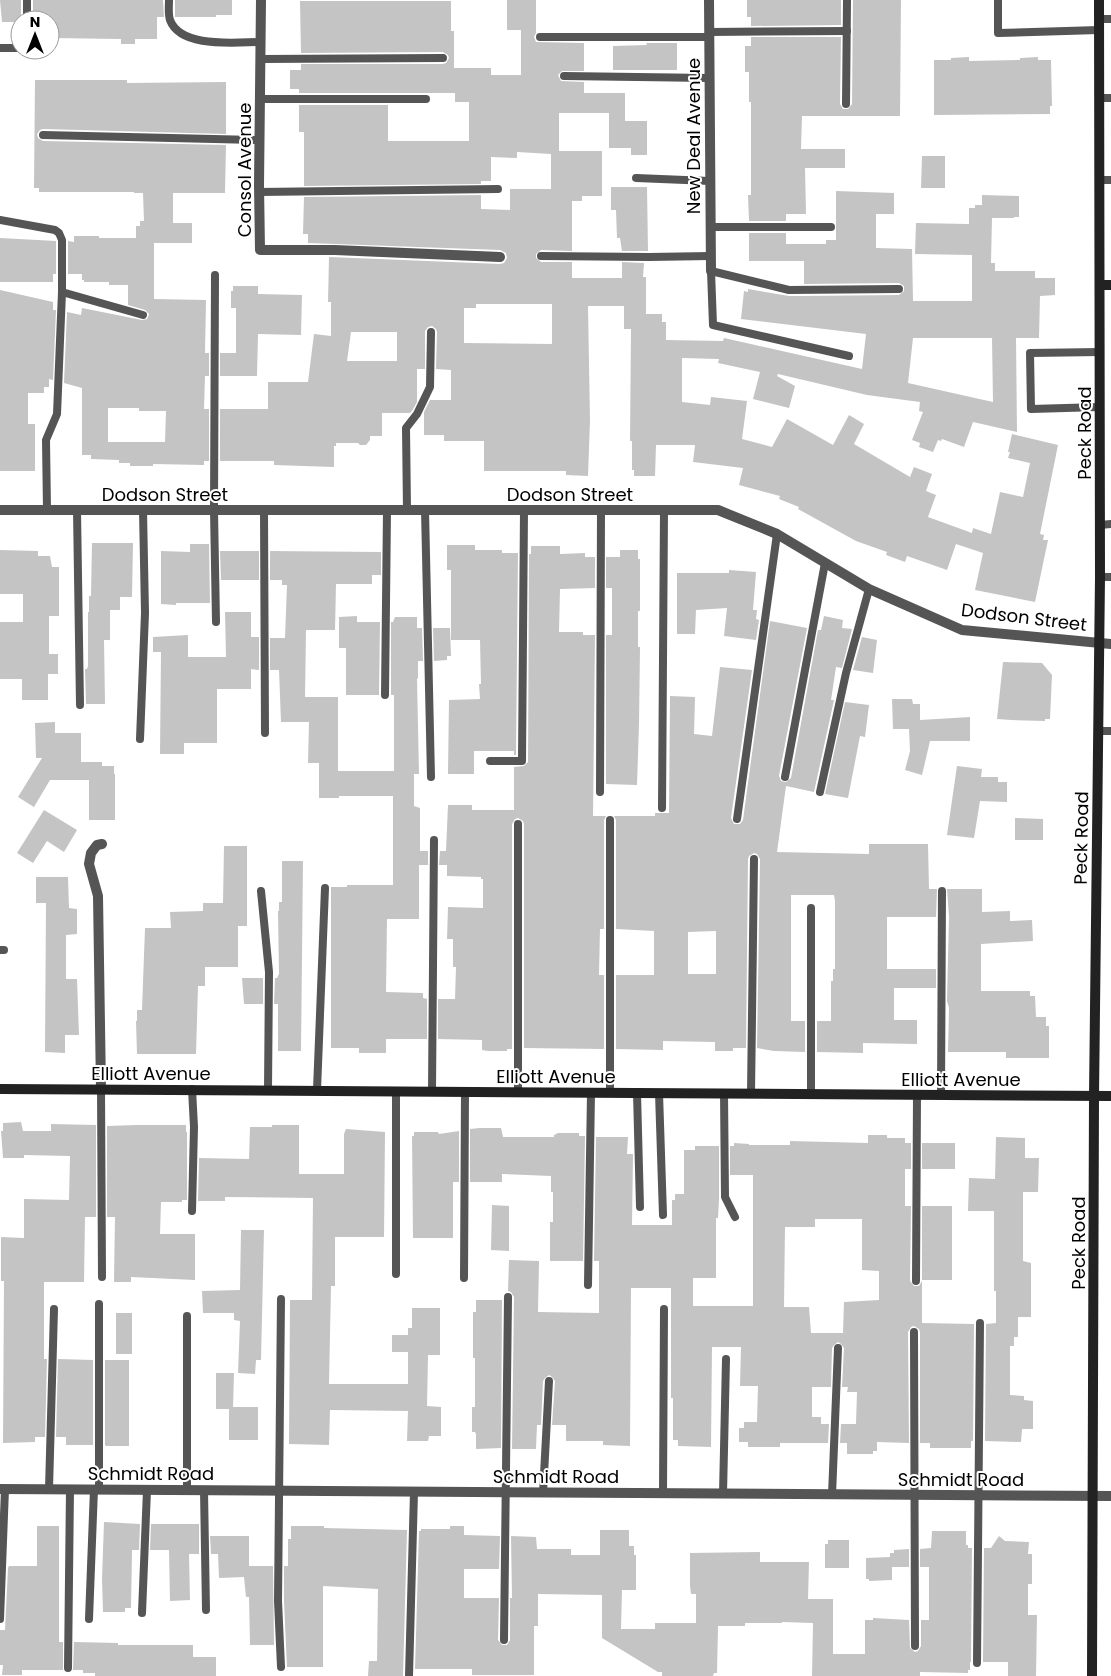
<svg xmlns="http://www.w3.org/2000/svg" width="1111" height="1676" font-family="Poppins,sans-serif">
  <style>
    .building { fill: #c4c4c4; fill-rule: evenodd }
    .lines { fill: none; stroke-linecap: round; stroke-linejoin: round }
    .lane { stroke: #555; stroke-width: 8 }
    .street { stroke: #555; stroke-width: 10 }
    .secondary { stroke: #222; stroke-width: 10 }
    .labels { text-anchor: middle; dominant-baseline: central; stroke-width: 4; stroke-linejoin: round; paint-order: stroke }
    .street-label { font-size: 18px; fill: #000; stroke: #fff }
  </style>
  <rect width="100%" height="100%" fill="#fff"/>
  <g class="building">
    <path d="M0 0H21V20H17V22H2Z"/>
    <path d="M33 0H163L164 17H157V39H135V44H121V39L50 38V20H33Z"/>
    <path d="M175 0H232V15H216V17H175Z"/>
    <path d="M507 0H536V33L534 37 536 42 584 43V71H562L558 75 561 81 584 82V93H625V121H647V155H631V148H609V113H559V151H602V196H582V201H572V251L541 250 536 254V258L541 262H572V278H622V262L644 263 643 277H646V314H662V322H666V340L723 341 724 338 862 369 866 334 741 319 744 291 748 292V289L789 296H804L899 295 904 291V286L899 283 804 284V261H749V233H786V244H826V240H836V191L894 193V214H876V248L912 249 913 301H972V255L915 254 916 223 969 224V208H975V205H982V195L1019 196V217H1014V218H992L991 263H995V271H1035V278H1055V295L1040 296 1039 338H1016L1017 432 973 422 964 447 942 439 941 441 938 440 933 452 919 447 920 443 912 440 923 412 919 411 920 402 867 395 778 374 777 376 795 386 789 408 753 399 760 372 718 363 719 359 682 358V402L710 405 711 397 747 401 742 439 772 447 787 419 833 445 849 415 864 424 854 444 910 477 914 467 932 474 926 491 936 495 928 517 972 533 973 528 991 534 1000 492 1023 497 1030 463 1008 458 1010 452H1008L1012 434 1058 445 1040 534 1044 535 1043 540H1048L1035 602 975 590 983 553 956 544 947 570 907 556 905 562 886 555 887 552 856 541 798 509 799 507 779 499 780 496 739 485 743 468 693 462 695 445H656L655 476H634V470H632V441H630L631 329H624V306H588L590 421 588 476 566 475V471H484V441H444V435H424V412L430 400H451V370L436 369 437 332 436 329 432 326 428 327 425 331V369H417V402L412 411 410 413H382V436H370V440L366 445H360L358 443H336V446H334V467L274 465V461H220V409H268V382H308L314 334 331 336V302H328L329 257 500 264 504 263 507 258 506 253 500 250 308 243V234H303L304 197 481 195V209L510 210V189H551V154L517 152V158L491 157V181H481V184L304 186V132H299V105H388V141H469V102H455V93H299V89H290V70H301V64H443L446 63 449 58 448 55 443 52 301 53 300 1H451V31H454V68H491V75H521V30H507ZM476 304H552V344L464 343V308H476ZM351 332H397V361H347ZM913 338H992L993 402 908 383Z"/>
    <path d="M747 0H841V25L751 26V17H747Z"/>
    <path d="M853 0H901L900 116H802L801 149H845V168H805L806 214H786V221H749L748 195H751V102H749V72H745V46H751V37H841L840 104 843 109H848L852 104Z"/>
    <path d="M646 43H677V70H613V46L647 45Z"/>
    <path d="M969 57V61L1020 60V58L1038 57V60H1051L1052 106H1050V114L934 115V60H951V58Z"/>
    <path d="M35 80H127V83L226 82V134L43 129 40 130 37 134 38 138 43 141 226 145 225 193H173V223H192V243H154V299L206 300 205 353H209V376H205L204 409H209V461H204V465L153 464V466H130V463H119V460L91 459V455H82V388L64 383 67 312 81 315 82 308 142 320 147 319 149 314 145 310 128 305V285H109V282H84V280H82V274H68V241L74 242V236H99V238H136V226H140V221H144L143 193H134V192H39V188H34ZM108 408H139V411H166L165 442H108Z"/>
    <path d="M922 156H945V188H921Z"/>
    <path d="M611 187H647L648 251H622L620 238H617L616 210H611Z"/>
    <path d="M0 238 56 241V274H53V282H0Z"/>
    <path d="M233 286H258V294L302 295 301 335 258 334 257 376H220V353H236V308H231V291H233Z"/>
    <path d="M0 290 53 302V310H56L53 380 49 379V387H44V393H28V424H35V471H0Z"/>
    <path d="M92 543H133L132 597H120V610H110V640H104L105 704H86L85 669H87L88 666V612H89V596H91Z"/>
    <path d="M190 544H209L210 603H176V605L161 604V551L190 552Z"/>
    <path d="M447 545H475V550H502V553H518L516 755H514V751H474V774H448L449 700 480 699 479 684H481L480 640H451V570H447Z"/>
    <path d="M531 546H560V554L585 553V557H595V588L560 589 559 632H583V635H595L593 816H606L604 820V929H600L599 975H604V1049L524 1048V824L523 821 518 818 515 819 512 824V1049H507V1051H488L482 1050V1040L438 1039V999H455L456 967H453V939H447L448 907 483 908V879H481V877L447 876V865H439L440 851H446L448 805H472V810H514V767L524 766 528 762 529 554H531Z"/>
    <path d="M0 550 38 551V556H50L52 567H59V616H49V654H58V674H48V700H22V679H0V622H23V594H0Z"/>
    <path d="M620 550H638V559H640V611H638V647H640L639 724 637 785 606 784V635H612V588H606V557H620Z"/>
    <path d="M220 551H259V580H221Z"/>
    <path d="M270 551 381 552V575H372V584H336L335 630H306L305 697H338V771H394V695H391V622H393L395 617H417V628H422L423 661H418V679L417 678 419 774H414V806L420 808V851H428V865H419V919H387L386 992 423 993V998L427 999V1039H386V1053H359V1048H331V887H347V885H393V796H339V798H319V763H308L309 722H281L279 670H270V638H285L287 585H282V580H270Z"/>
    <path d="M729 570 756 572 753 610H757L756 619 759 620 756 640 724 636 727 608 696 610 695 634H677V573H729Z"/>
    <path d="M225 612H251V637H259V670L251 669V689H217V743H184V754H160L161 652H153V637L188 635V657H226Z"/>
    <path d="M357 616V622H380L379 695H346V648H339V617Z"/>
    <path d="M824 616 843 620 842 628 852 629 842 668 836 667 831 700H834L814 792 786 786 777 852 869 854V844H928L929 889H937L936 917H887V969H936V988H894V1020H917V1044L863 1043V1053L817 1052V1021H831V981H833V969H835V901L834 895H791V1021H805V1052L774 1051 757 1048 760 859 757 854 754 853 749 856 748 859 746 1048H733V1051H715V1042L663 1041V1050L616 1049V975H654V931L616 929V820L614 816H655V813H669L670 696 695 697 694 734 712 736 720 667 752 670 731 818 734 824H740L743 820 770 621 807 628 779 776 781 781 786 782 791 778 818 630H821ZM716 931V974H688V932Z"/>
    <path d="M433 628H450L451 656H447V660L434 661Z"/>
    <path d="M862 637 877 640 873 673 853 670Z"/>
    <path d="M1003 662 1042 663 1052 675 1050 719H1045V721L1011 720 997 719Z"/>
    <path d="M892 699H912L913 704H920V720L970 717V741H930L922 775 905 770 910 751 909 729H893Z"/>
    <path d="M845 702 869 705 865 737 860 736 848 798 825 794Z"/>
    <path d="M55 722V733H81V762H102V766H114V774H115V820H89V780H50L34 807 18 797 42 758H36L35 723Z"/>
    <path d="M957 766 982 769 981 777H998V782H1007V802L980 801 974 838 947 835Z"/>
    <path d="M44 810 77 830 64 852 47 841 33 863 17 853Z"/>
    <path d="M1015 818 1043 819V840H1015Z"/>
    <path d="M224 846H247V926H238V967H205V986H198L196 1054H137L136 1021H137V1010H142L145 928H171L170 912 203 911V903H223Z"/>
    <path d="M282 861H303L301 1051H278V1004H274L275 978H277L279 974 278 911H279V902H282Z"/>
    <path d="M36 877H68L69 908 77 909V934L66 935V979H77L79 1035H65V1053L45 1052 46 903H36Z"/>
    <path d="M947 889H982V912L1010 911V921L1032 920 1033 941 981 944V991H1030V996H1035L1036 1017H1046V1026H1049V1058H1006V1052H948L949 1008 947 1001 949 917Z"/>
    <path d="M242 978H263V1004H244Z"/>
    <path d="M21 1122 23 1131H51V1124L96 1125V1217H85L84 1282H44V1359H47L45 1437H35V1442L3 1443 4 1281H1V1237L24 1238V1199L69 1200 70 1156 24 1155V1158H3L1 1131H3V1123Z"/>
    <path d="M137 1125H186V1132H187V1200H182V1202H161L160 1234H195V1280L131 1277V1282H114L115 1217H107V1126Z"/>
    <path d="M272 1125H299V1174H344V1134L346 1129 385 1132 384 1237H335V1286H331L329 1384H408V1352H392V1335H408V1328H412V1308H440V1355H428L427 1406 441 1407V1436H429L428 1441H407L408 1411 330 1410 329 1445 289 1444 290 1300H312L313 1198 225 1197V1201H198L199 1158 249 1159 250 1127H272Z"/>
    <path d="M480 1128H501L503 1137H554V1135L558 1133H579V1136H585L583 1261H550V1222H553V1192H551V1176L502 1174V1182H470V1129Z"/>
    <path d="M459 1131V1182H453V1238H413L412 1136H414V1132H438L439 1134Z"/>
    <path d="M868 1135H887V1138H905V1143H911V1169H905V1206H911L910 1281 914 1286H919L922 1281V1206H952V1280H922V1323L974 1324 973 1441H971V1448H930V1443H920V1332L919 1329 914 1326 911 1327 908 1332 909 1443 877 1442V1451H873V1454H847V1443H840L841 1424H856L857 1392H847L848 1387H842L844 1348 841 1344 838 1342 834 1345 832 1348 831 1387H812V1417H821V1424H829L828 1443H780V1447H748V1442H739V1428H744V1422H757L758 1386H740L741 1347H712L711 1447 678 1446V1440H673V1398H671V1288H631L630 1446 603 1445V1441H566V1425H552L555 1381 552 1377 549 1375 545 1378 543 1381 541 1425H537L536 1449H512L514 1297 511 1292 508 1291 509 1260 539 1261 538 1312 599 1313V1261H594L596 1137H628L627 1154H633L632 1225H672V1200H675V1194H684V1150H695V1146H719V1199L718 1218H716V1278H693V1306H753V1175H730V1146H734V1143L749 1144V1145H790V1141L868 1143ZM815 1219H862V1270L879 1271V1300L844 1302 843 1333H811L809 1307H784L785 1227H815Z"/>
    <path d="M996 1137 1025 1138V1158H1039L1038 1192H1023V1261L1031 1263V1317H1018V1337H1014V1346H1010V1395L1024 1396V1400L1033 1401V1429H1022L1021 1442 985 1441 986 1324 996 1323V1291H994V1211H968L969 1178 995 1179Z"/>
    <rect x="922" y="1143" width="33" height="26"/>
    <path d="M492 1205 509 1206V1251L491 1250Z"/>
    <path d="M241 1230H264L261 1360H256L255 1374 238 1373 240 1321 234 1320V1313H203L202 1291 240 1290Z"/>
    <path d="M476 1300H502L501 1448 476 1449V1434L475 1432H472V1407H475V1358H473V1312H476Z"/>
    <rect x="116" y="1313" width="16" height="41"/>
    <path d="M58 1359 93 1360V1445H66V1437H56Z"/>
    <path d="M105 1360H129V1446H106L105 1445Z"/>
    <path d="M216 1373H234L233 1407H258V1440H229V1409H216Z"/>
    <path d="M104 1522 140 1524 139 1550H132L131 1608H125V1612H103L102 1579Z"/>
    <path d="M151 1524H199V1554H189L190 1600 170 1601 169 1550H150Z"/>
    <path d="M37 1526H59V1642H63V1670H22V1675H2L3 1665H0V1630H5L8 1568 9 1566H37Z"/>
    <path d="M291 1526H324V1528L407 1530 403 1676H368L369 1661H377L378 1589 323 1586V1667H287L284 1601V1566H288V1539H291Z"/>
    <path d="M450 1526H464V1535L500 1536 499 1569H464V1598H499L498 1640 502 1645H507L510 1640V1598H512L511 1536 536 1537 537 1549H571V1555H600V1530H629V1546H634V1555H636V1590H622L621 1629H655V1623H696V1594H691L690 1586V1553L760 1552V1562H809L808 1599H833V1654H865V1620H873V1618L909 1620 910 1648 915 1652 918 1651 921 1646V1620H929V1567H920V1549L931 1548 932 1531H966V1545H968V1548H972L971 1662H970V1670H968V1673L920 1672V1676H812L813 1623 782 1622V1623H745V1626H718L717 1673H714L713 1676H662V1672H658L602 1638V1595L538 1594V1626H534V1675H472V1669H415L419 1531H421V1529H450Z"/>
    <path d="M210 1536H249V1566H273L274 1645H250L249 1597H246L244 1577 219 1578 218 1554H211Z"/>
    <path d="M999 1536 1005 1541 1029 1542 1028 1554H1032V1584H1028V1615H1037L1036 1676H1008V1662H983L984 1548H991Z"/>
    <path d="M828 1540H849V1568H825V1544H828Z"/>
    <path d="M909 1549V1567H892V1580L869 1581V1579H866V1558L890 1557V1553H894V1550Z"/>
    <path d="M74 1642 118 1643V1645H193V1657H216V1676H95V1673H83V1670H73Z"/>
  </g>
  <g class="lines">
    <g class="lane">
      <path d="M169 0C169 6 168 14 170 20 181 49 236 42 261 42"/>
      <path d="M998 0V33L1099 30"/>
      <path d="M1099 19H1111"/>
      <path d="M27 20V0"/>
      <path d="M709 32 847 31"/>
      <path d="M540 37H709"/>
      <path d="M0 48H20"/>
      <path d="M261 59 443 58"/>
      <path d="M564 76 709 78"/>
      <path d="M1100 98H1111"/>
      <path d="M260 99H426"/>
      <path d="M846 104 847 0"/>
      <path d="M43 135 259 140"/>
      <path d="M636 178 710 181"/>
      <path d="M1100 180H1111"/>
      <path d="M259 192 498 189"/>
      <path d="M0 220 55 230 59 233 62 240V292L57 414 46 440 47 510"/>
      <path d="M710 227H831"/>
      <path d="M541 256 649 257 711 256"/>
      <path d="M215 275 214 510 216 622"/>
      <path d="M62 292 143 315"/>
      <path d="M1100 352 1030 353 1031 409 1100 407"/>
      <path d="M849 356 713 325 711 271 789 290 899 289"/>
      <path d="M77 510 80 705"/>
      <path d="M264 510 265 733"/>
      <path d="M407 510 406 428 417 414 430 387 431 332"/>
      <path d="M425 510 431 777"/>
      <path d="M1100 525 1111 524"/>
      <path d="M1100 577H1111"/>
      <path d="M385 695 387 510"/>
      <path d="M1099 731H1111"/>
      <path d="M140 739 145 613 143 510"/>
      <path d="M490 761H522L524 510"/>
      <path d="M785 777 825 563"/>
      <path d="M600 792 601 510"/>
      <path d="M820 792 846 673 869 589"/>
      <path d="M662 808 664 510"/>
      <path d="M737 819 777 534"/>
      <path d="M610 820V1092"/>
      <path d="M261 891 269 972 268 1090"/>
      <path d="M811 908V1094"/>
      <path d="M0 950H4"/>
      <path d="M101 1089 102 1277"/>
      <path d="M317 1090 325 888"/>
      <path d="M396 1091V1274"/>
      <path d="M432 1091 434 840"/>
      <path d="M518 1092V824"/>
      <path d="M637 1093 640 1207"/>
      <path d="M659 1093 663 1215"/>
      <path d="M724 1093 725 1197 735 1217"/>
      <path d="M751 1094 754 859"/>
      <path d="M941 1095 942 891"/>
      <path d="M192 1211 194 1127 192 1089"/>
      <path d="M464 1278 465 1091"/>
      <path d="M916 1281 917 1095"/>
      <path d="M588 1285 591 1092"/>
      <path d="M281 1299 278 1601 281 1667"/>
      <path d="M99 1304V1489"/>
      <path d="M914 1332 915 1646"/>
      <path d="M49 1489 54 1309"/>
      <path d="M187 1490V1316"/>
      <path d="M204 1490 206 1610"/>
      <path d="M543 1493 549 1381"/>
      <path d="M663 1493 664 1309"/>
      <path d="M723 1494 726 1359"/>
      <path d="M832 1495 838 1348"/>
      <path d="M142 1613 147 1490"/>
      <path d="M0 1619 5 1489"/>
      <path d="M89 1619 94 1489"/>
      <path d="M504 1640 508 1297"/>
      <path d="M977 1663 980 1323"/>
      <path d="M68 1668 70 1489"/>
      <path d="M409 1676 414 1492"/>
    </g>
    <g class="street">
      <path d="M261 0 259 185 260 250H335L500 257"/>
      <path d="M709 0 711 271"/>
      <path d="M0 510H718L777 534 869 589 962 630 1111 644"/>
      <path d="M101 1089 98 896 89 864 91 853 97 845 102 844"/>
      <path d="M0 1489 1111 1496"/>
    </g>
    <g class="secondary">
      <path d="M1100 285H1111"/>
      <path d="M0 1089 1111 1096"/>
      <path d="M1092 1676 1094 1096 1100 577 1099 0"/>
    </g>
  </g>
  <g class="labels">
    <g class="street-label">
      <text transform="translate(693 136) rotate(-90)">New Deal Avenue</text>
      <text transform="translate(244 170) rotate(-90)">Consol Avenue</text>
      <text transform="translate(1084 433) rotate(-90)">Peck Road</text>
      <text x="165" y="494">Dodson Street</text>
      <text x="570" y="494">Dodson Street</text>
      <text transform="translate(1024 617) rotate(7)">Dodson Street</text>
      <text transform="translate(1081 838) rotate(-89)">Peck Road</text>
      <text x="151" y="1073">Elliott Avenue</text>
      <text x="556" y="1076">Elliott Avenue</text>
      <text x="961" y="1079">Elliott Avenue</text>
      <text transform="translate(1078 1243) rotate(-90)">Peck Road</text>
      <text x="151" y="1473">Schmidt Road</text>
      <text x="556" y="1476">Schmidt Road</text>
      <text x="961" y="1479">Schmidt Road</text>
    </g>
  </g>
  <g transform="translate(35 35)"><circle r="24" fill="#ffffff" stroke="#999999"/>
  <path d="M0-4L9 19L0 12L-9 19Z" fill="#000000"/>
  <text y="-8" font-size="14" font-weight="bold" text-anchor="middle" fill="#000000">N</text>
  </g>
</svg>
